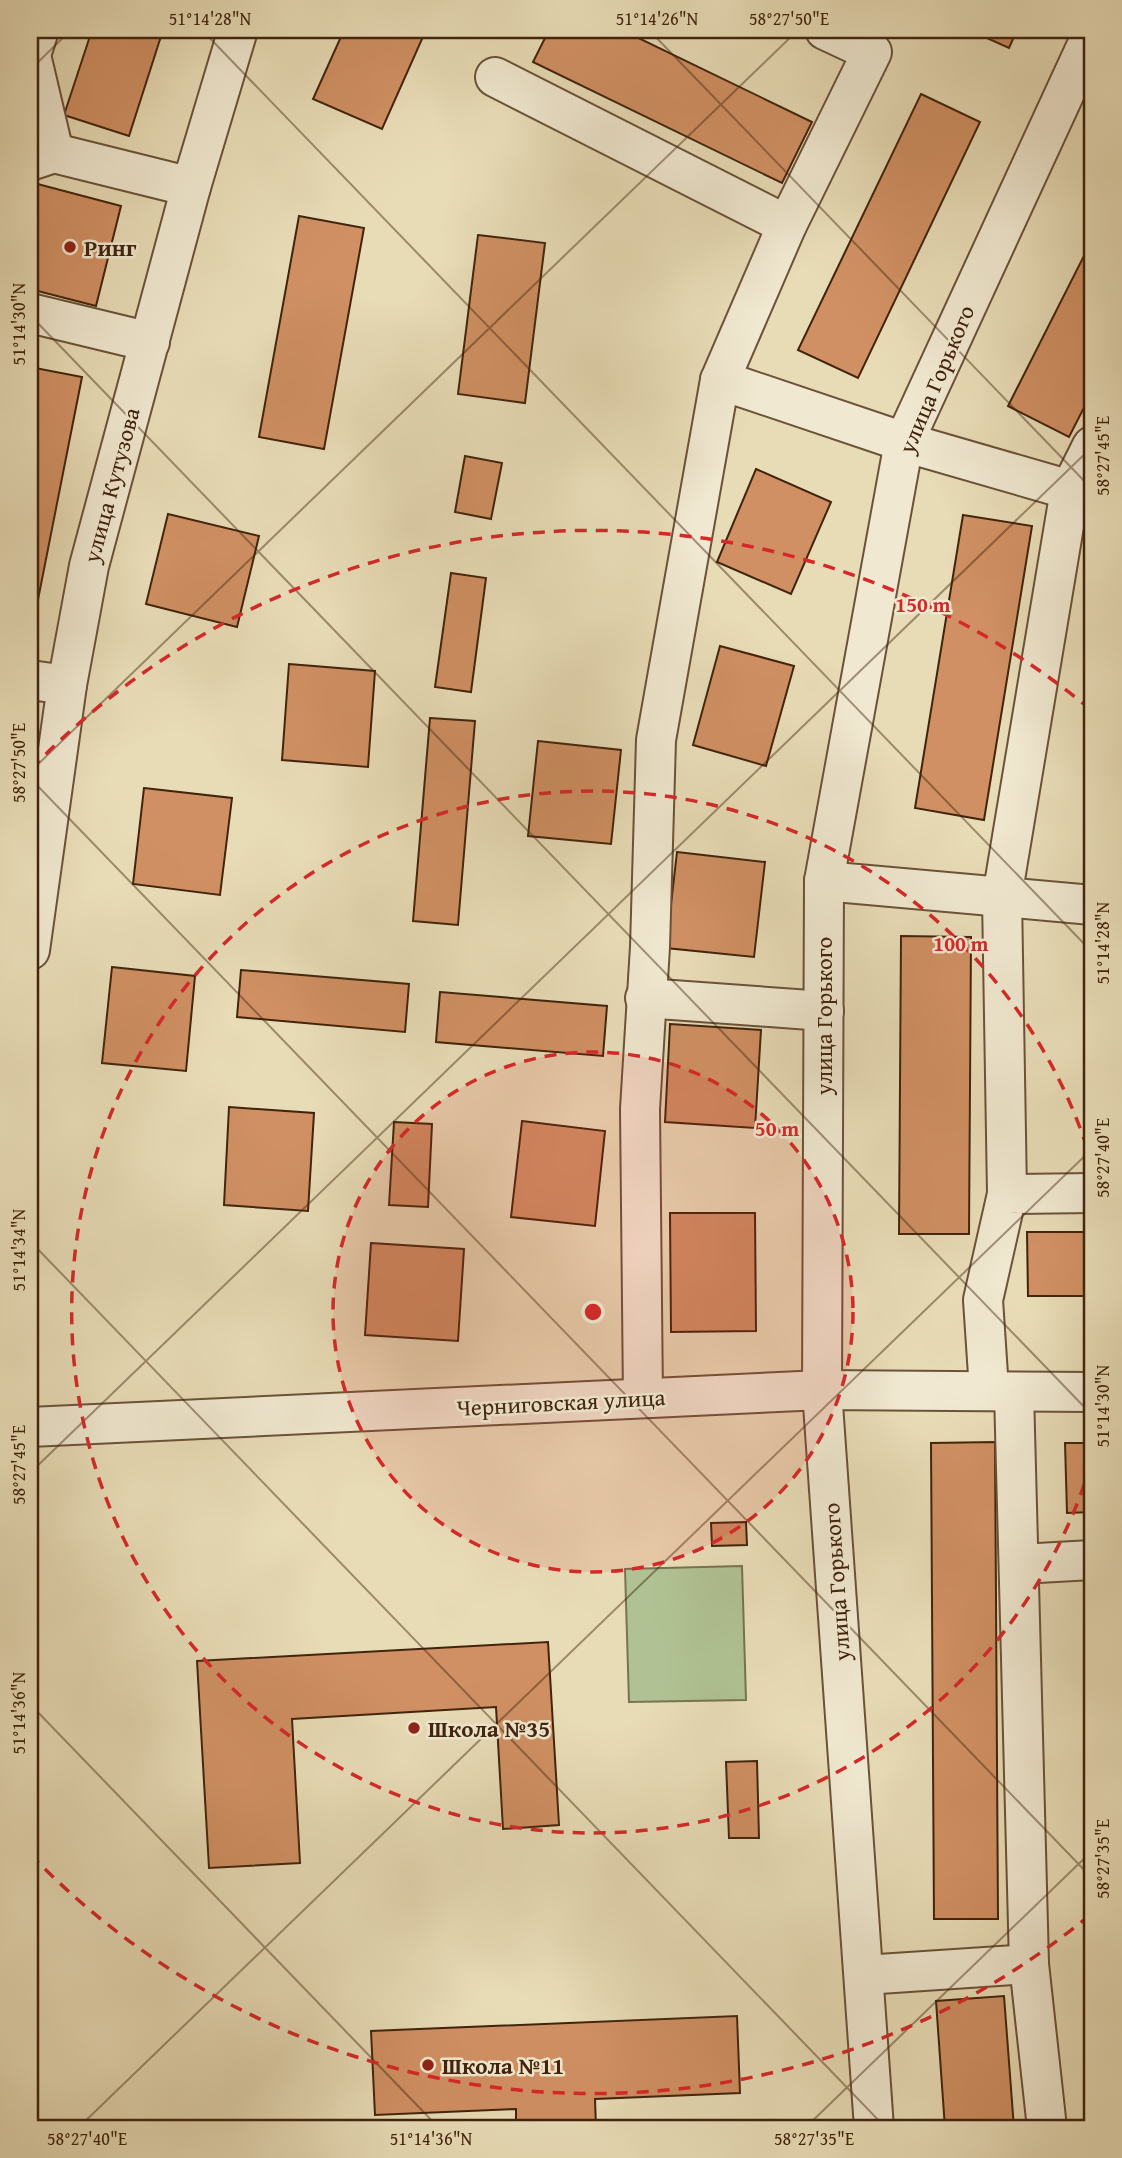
<svg xmlns="http://www.w3.org/2000/svg" width="1122" height="2158" font-family="'Gentium Book Plus',serif">
  <style>
    .green { fill: #b0c293; stroke: #787350; stroke-width: 2 }
    .building { fill: #d09063; stroke: #41240d; stroke-width: 2 }
    .lines { fill: none; stroke-linecap: round; stroke-linejoin: round }
    .minor-casing { stroke: #6b5238; stroke-width: 42 }
    .minor { stroke: #f0e8d0; stroke-width: 38 }
    .ticks { fill: none; stroke: #41240d; stroke-width: 2; stroke-opacity: 0.45 }
    .ring { fill: none; stroke: #d62828; stroke-width: 3.5; stroke-dasharray: 12 9 }
    .poi-dot { fill: #8f2418; stroke: #f0e8d0; stroke-width: 2.5 }
    .labels { text-anchor: middle; dominant-baseline: central; stroke-width: 5; stroke-linejoin: round; paint-order: stroke }
    .poi-label { font-size: 23px; font-weight: bold; fill: #41240d; stroke: #f0e8d0; text-anchor: start }
    .street-label { font-size: 23px; fill: #41240d; stroke: #f0e8d0 }
    .centre { fill: #d62828; stroke: #f0e8d0; stroke-width: 3.5 }
    .ring-label { font-size: 21px; text-anchor: middle; font-weight: bold; fill: #d62828; stroke: #f0e8d0; stroke-width: 5; stroke-linejoin: round; paint-order: stroke }
    .neatline { fill: none; stroke: #41240d; stroke-width: 2.5 }
    .ticks-label { font-size: 18px; text-anchor: middle; fill: #41240d }
  </style>
  <rect width="100%" height="100%" fill="#e8dcb7"/>
  <filter id="stains"><feTurbulence type="fractalNoise" baseFrequency=".00286" numOctaves="4"/><feColorMatrix values="0 0 0 0 .2 0 0 0 0 .09 0 0 0 0 .02 0 0 0 .5 -.17"/></filter>
  <radialGradient id="worn" r=".72"><stop offset=".6" stop-color="#630" stop-opacity="0"/><stop offset="1" stop-color="#630" stop-opacity=".3"/></radialGradient>
  <path class="green" d="M742 1566 746 1700 629 1702 625 1569Z"/>
  <g class="building">
    <path d="M92 30H163L129 136 64 115Z"/>
    <path d="M344 30H426L382 129 313 99Z"/>
    <path d="M549 30H622L812 122 782 183 533 62Z"/>
    <path d="M969 30H1017L1009 48Z"/>
    <path d="M921 94 980 122 858 378 798 350Z"/>
    <path d="M30 182 121 206 96 306 30 289Z"/>
    <path d="M299 216 364 228 324 449 259 437Z"/>
    <path d="M478 235 545 243 525 403 458 394Z"/>
    <path d="M1092 240V392L1069 437 1008 406Z"/>
    <path d="M30 367 82 377 30 640Z"/>
    <path d="M465 456 502 463 491 519 455 512Z"/>
    <path d="M756 469 831 502 791 594 717 562Z"/>
    <path d="M168 514 259 536 237 627 146 604Z"/>
    <path d="M963 515 1032 526 984 820 915 808Z"/>
    <path d="M451 573 486 578 471 692 435 687Z"/>
    <path d="M720 646 794 666 766 766 693 745Z"/>
    <path d="M289 664 375 671 368 767 282 760Z"/>
    <path d="M430 718 475 721 458 925 413 921Z"/>
    <path d="M538 741 621 750 611 844 528 836Z"/>
    <path d="M144 788 232 798 220 895 133 884Z"/>
    <path d="M677 852 765 862 754 957 666 948Z"/>
    <path d="M901 936 971 937 969 1234H899Z"/>
    <path d="M112 967 195 976 186 1071 102 1063Z"/>
    <path d="M241 970 409 984 405 1032 237 1017Z"/>
    <path d="M440 992 607 1006 603 1056 436 1042Z"/>
    <path d="M670 1024 761 1030 755 1128 665 1122Z"/>
    <path d="M229 1107 314 1113 308 1211 224 1205Z"/>
    <path d="M522 1121 605 1131 595 1226 511 1217Z"/>
    <path d="M394 1122 432 1124 428 1207 389 1205Z"/>
    <path d="M670 1213H755L756 1331 671 1332Z"/>
    <path d="M1027 1232H1092V1296H1028Z"/>
    <path d="M371 1243 464 1249 458 1341 365 1335Z"/>
    <path d="M995 1442 998 1919H934L931 1443Z"/>
    <path d="M1065 1443H1092V1512L1067 1513Z"/>
    <path d="M746 1522 747 1545 712 1546 711 1523Z"/>
    <path d="M548 1642 559 1825 503 1829 496 1707 292 1719 300 1863 209 1868 197 1661Z"/>
    <path d="M757 1761 759 1838H729L726 1762Z"/>
    <path d="M1004 1996 1014 2128H945L936 2001Z"/>
    <path d="M737 2016 740 2093 595 2099 596 2128H516V2109L375 2115 371 2031Z"/>
  </g>
  <g class="lines">
    <g class="minor-casing">
      <g id="minor">
        <path d="M495 77 787 225"/>
        <path d="M54 153 191 187"/>
        <path d="M30 161 54 153 31 55 39 30"/>
        <path d="M30 313 150 342"/>
        <path d="M720 380 904 442 1070 490 1092 485"/>
        <path d="M30 680 67 685"/>
        <path d="M824 881 1092 905"/>
        <path d="M30 950 67 685 89 566 191 187 238 30"/>
        <path d="M645 998 824 1011"/>
        <path d="M1007 1194 1002 897 1070 490 1092 446"/>
        <path d="M989 1390 983 1300 1007 1194 1092 1193"/>
        <path d="M1014 1392 1029 1964 1047 2128"/>
        <path d="M643 1398 640 1109 650 947 656 740 720 380 787 225 872 52 825 30"/>
        <path d="M30 1427 822 1390 1092 1392"/>
        <path d="M1020 1564 1092 1560"/>
        <path d="M864 1975 1029 1964"/>
        <path d="M874 2128 822 1390 824 881 904 442 1092 34"/>
      </g>
    </g>
    <use href="#minor" class="minor"/>
  </g>
  <path class="ticks" d="M202 30 1092 952M649 30 1092 489M30 70 71 30M30 315 1092 1415M30 772 798 30M30 778 1092 1878M30 1241 886 2128M30 1473 1092 447M30 1704 439 2128M78 2128 1092 1149M805 2128 1092 1851"/>
  <circle cx="593" cy="1312" r="260" fill="#d62828" fill-opacity=".12"/>
  <g class="ring">
    <circle cx="593" cy="1312" r="260"/>
    <path d="M1091 1464A521 521 0 1 1 1091 1160"/>
    <path d="M1090 1915A781 781 0 0 1 31 1855M31 769A781 781 0 0 1 1090 709"/>
  </g>
  <g class="poi-dot">
    <circle cx="70" cy="247" r="7"/>
    <circle cx="414" cy="1728" r="7"/>
    <circle cx="428" cy="2065" r="7"/>
  </g>
  <g class="labels">
    <g class="poi-label">
      <text x="84" y="247">Ринг</text>
      <text x="428" y="1728">Школа №35</text>
      <text x="442" y="2065">Школа №11</text>
    </g>
    <g class="street-label">
      <text transform="translate(936 379) rotate(-67)">улица Горького</text>
      <text transform="translate(111 485) rotate(-75)">улица Кутузова</text>
      <text transform="translate(823 1016) rotate(-90)">улица Горького</text>
      <text transform="translate(561 1402) rotate(-3)">Черниговская улица</text>
      <text transform="translate(836 1582) rotate(-94)">улица Горького</text>
    </g>
  </g>
  <circle cx="593" cy="1312" r="10" class="centre"/>
  <g class="ring-label">
    <text x="923" y="612">150 m</text>
    <text x="961" y="951">100 m</text>
    <text x="777" y="1136">50 m</text>
  </g>
  <rect width="1122" height="2158" fill="none" stroke="#e8dcb7" stroke-width="77"/>
  <rect x="38" y="38" width="1046" height="2082" class="neatline"/>
  <g class="ticks-label">
    <text x="210" y="25">51°14'28"N</text>
    <text x="657" y="25">51°14'26"N</text>
    <text x="789" y="25">58°27'50"E</text>
    <text transform="translate(19 324) rotate(-90)" y="6">51°14'30"N</text>
    <text transform="translate(1103 456) rotate(-90)" y="6">58°27'45"E</text>
    <text transform="translate(19 763) rotate(-90)" y="6">58°27'50"E</text>
    <text transform="translate(1103 943) rotate(-90)" y="6">51°14'28"N</text>
    <text transform="translate(1103 1158) rotate(-90)" y="6">58°27'40"E</text>
    <text transform="translate(19 1250) rotate(-90)" y="6">51°14'34"N</text>
    <text transform="translate(1103 1406) rotate(-90)" y="6">51°14'30"N</text>
    <text transform="translate(19 1465) rotate(-90)" y="6">58°27'45"E</text>
    <text transform="translate(19 1713) rotate(-90)" y="6">51°14'36"N</text>
    <text transform="translate(1103 1859) rotate(-90)" y="6">58°27'35"E</text>
    <text x="87" y="2145">58°27'40"E</text>
    <text x="431" y="2145">51°14'36"N</text>
    <text x="814" y="2145">58°27'35"E</text>
  </g>
  <rect width="100%" height="100%" filter="url(#stains)"/>
  <rect width="100%" height="100%" fill="url(#worn)"/>
</svg>
